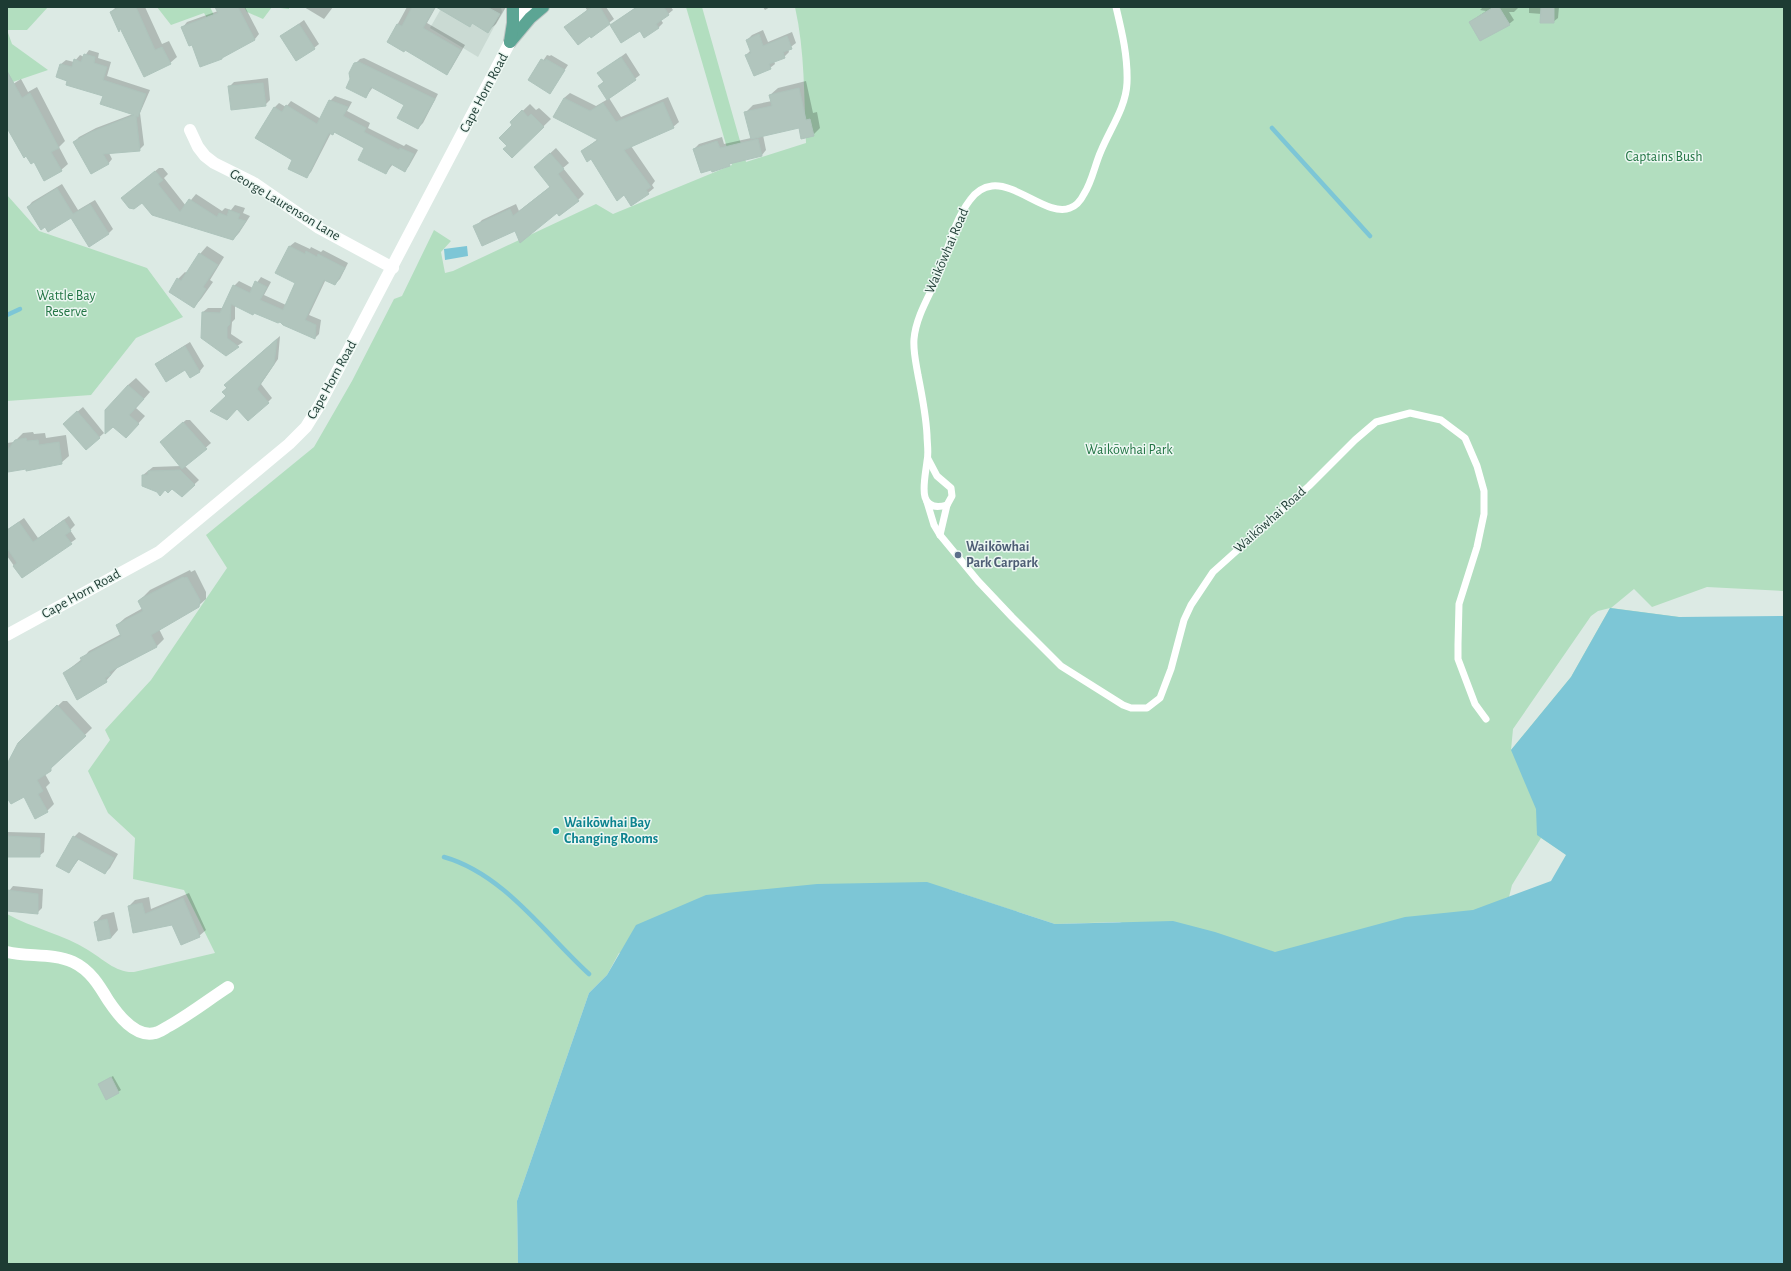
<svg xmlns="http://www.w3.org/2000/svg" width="1791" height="1271" font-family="'Alegreya Sans',sans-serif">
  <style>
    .built { fill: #cadad3 }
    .green { fill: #b2debf; fill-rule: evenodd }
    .water { fill: #7dc6d6 }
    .shadow { fill: #0003 }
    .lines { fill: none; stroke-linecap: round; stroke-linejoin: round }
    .stream { stroke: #7dc6d6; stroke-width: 4.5 }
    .building { fill: #b1c5bd; stroke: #aec4bc }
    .primary-casing { stroke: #bbc4c2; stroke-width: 14 }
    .lane { stroke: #fff; stroke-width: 7 }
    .street { stroke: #fff; stroke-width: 12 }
    .primary { stroke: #5ca594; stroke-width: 12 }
    .service-dot { fill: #5c6f8a; stroke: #ecf7f2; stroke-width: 1.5 }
    .culture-dot { fill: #0f9aa8; stroke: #ecf7f2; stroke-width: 1.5 }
    .labels { text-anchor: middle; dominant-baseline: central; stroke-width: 3; stroke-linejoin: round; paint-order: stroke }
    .street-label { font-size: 14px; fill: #1d3b33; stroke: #ecf7f2 }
    .park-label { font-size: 14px; fill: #237545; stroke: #ecf7f2 }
    .service-label { font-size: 14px; font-weight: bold; fill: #4e5e75; stroke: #ecf7f2; text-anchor: start }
    .culture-label { font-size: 14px; font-weight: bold; fill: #0d838f; stroke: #ecf7f2; text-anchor: start }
  </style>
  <rect width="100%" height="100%" fill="#dceae4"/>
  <path class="built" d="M442 7H501L502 12 478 57 430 28Z"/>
  <g class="green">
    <path d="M7 7H48L27 30H7L12 44 48 70 7 84Z"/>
    <path d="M157 7H210L218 23H210L204 13 171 25Z"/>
    <path d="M244 7H289V9L272 7 263 19 247 12Z"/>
    <path d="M686 7H702L746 162 806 143C804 98 805 51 795 7H1784V591L1707 587 1652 607 1634 589 1611 608 1679 617 1567 855 1541 838 1512 885 1509 897 1505 898 1479 941 1216 973 1120 922 1055 924 948 889 619 953 607 975 589 993 517 1201 518 1264H7V914C32 928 65 935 88 950 103 959 116 973 134 972L215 953 184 890 133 879 135 838 108 813 88 771 110 740 105 730 151 680 227 568 206 535 314 447 352 381 394 299 402 296 434 230 451 241 441 252 445 273 453 271 596 204 613 214 732 165ZM1610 608 1571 677 1511 750 1513 729 1591 616 1598 611Z"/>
    <path d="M7 195 39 231 147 268 183 317 136 338 91 395 7 401Z"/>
  </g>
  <g class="water">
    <path d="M467 246 468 256 445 260 444 249Z"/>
    <path d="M1610 608 1679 617 1784 616V1264H518L517 1201 589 993 607 975 636 925 706 895 817 884 927 882 1055 924 1173 921 1215 932 1275 952 1405 917 1473 910 1551 881 1566 855 1537 835 1536 809 1511 750 1571 677Z"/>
  </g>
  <g class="shadow">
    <path d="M116 7H145L162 44 169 41 177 57 170 63 121 28 119 30 111 12Z"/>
    <path d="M220 7H245L259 34 255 39 225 54 193 44 183 27 187 22 218 11Z"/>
    <path d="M304 7H333L324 19Z"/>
    <path d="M407 7H436L427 23 465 45 451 69 446 73 405 49 388 42Z"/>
    <path d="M452 7H506L496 24 488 31Z"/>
    <path d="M585 7H606L614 19 591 37 566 27 587 10Z"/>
    <path d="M636 7H671L673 10 661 20 663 23 658 28 640 30 611 25Z"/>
    <path d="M763 7H770L765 10Z"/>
    <path d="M1483 7H1518V8L1514 12H1509L1514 20 1509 24 1470 22 1486 11 1480 10Z"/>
    <path d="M1529 7H1559L1558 18 1553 22 1542 14 1529 13Z"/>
    <path d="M304 20 319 44 314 48 282 36Z"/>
    <path d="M763 30 768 42 792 32 796 43 788 49 789 52 784 57 774 61 775 64 770 68 746 55 751 50 747 40 752 35Z"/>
    <path d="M89 50 99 53 98 58 111 62 107 76 150 90 140 113 144 145 139 150 109 153 112 159 108 164 74 142 79 137 96 128 133 114 104 96 58 77 61 64 66 60 74 62 80 55 84 57Z"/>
    <path d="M626 53 640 75 609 98 621 117 668 97 679 122 673 127 631 146 655 181 652 185 654 188 648 193 624 194 592 158 582 151 598 139 564 98 570 93 596 106 608 99 599 86 604 81 599 73Z"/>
    <path d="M547 55 550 56 551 55 568 65 550 92 530 80Z"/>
    <path d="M364 58 438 94 423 123 418 128 406 104 373 87 366 97 355 64 360 59Z"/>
    <path d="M268 78 270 100 265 105 229 87 234 82Z"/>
    <path d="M21 79 28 92 37 87 65 141 59 147 68 164 61 170 7 114V88Z"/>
    <path d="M806 81 813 113 817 112 820 128 813 135 800 127 763 135 766 150 762 155 732 162 729 165 712 170 694 149 699 144 722 137 724 144 751 138 746 112 753 105 772 101 770 95 778 88Z"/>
    <path d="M335 96 352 102 347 111 370 123 368 128 404 146 406 144 418 150 409 166 405 171 393 164 386 173 365 148 335 132 333 134 331 133 311 172 306 177 294 160 256 138 275 107 279 103 286 107 291 101 321 119 330 101Z"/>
    <path d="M530 104 536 110 539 108 551 119 512 157 513 124 511 122Z"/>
    <path d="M556 148 569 163 563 168 584 194 578 200 560 215 557 212 516 230 476 226 482 220 516 204 519 211 551 186 535 167Z"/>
    <path d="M159 168H163L168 174 164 178 186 206 196 194 222 211 225 208 231 210 235 205 245 208 243 213 250 216 239 233 233 239 143 202 122 198Z"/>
    <path d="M62 184 78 210 95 200 113 229 109 233 72 217 28 207 32 202Z"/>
    <path d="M295 242 310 249 311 247 321 252 323 250 348 263 340 279 335 284 326 279 309 315 321 320 319 334 315 338 282 324 281 320 235 305V319L232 322 231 334 243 342 226 354 203 312 208 308H224L234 286 239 281 253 288 261 277 271 282 264 295 286 305 296 282 277 272 290 246Z"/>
    <path d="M207 246 224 257 210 280 213 282 201 299 194 307 178 279 185 272 187 273 200 254Z"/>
    <path d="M280 336 278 359 261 384 272 398 268 402 227 396 223 392 227 387 230 380Z"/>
    <path d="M190 342 204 366 200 371 190 377 185 369 157 364 161 360Z"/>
    <path d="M136 378 150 392 136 408 145 416 126 437 128 385Z"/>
    <path d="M83 407 104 433 86 449 69 419Z"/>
    <path d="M186 420H190L211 443 185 466 199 480 182 496 172 488 143 475 153 467 181 466 166 437Z"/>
    <path d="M33 432 34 434 45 433 46 438 66 435 69 456 61 463 9 470 7 443 14 442 23 433Z"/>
    <path d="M69 516 75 525 70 530 76 539 22 577 7 556V530L24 518 38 538Z"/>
    <path d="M190 570 191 572 195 570 206 592V599L198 606 159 629 164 639 157 646 118 667 106 681 64 673 82 659 89 651 121 634 117 625 125 618 143 608 139 601 150 590Z"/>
    <path d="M63 701H67L92 728 45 774 50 783 46 787 54 804 47 811 25 796H7V766L19 743Z"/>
    <path d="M7 832 45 833 44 852 39 856H7Z"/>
    <path d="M79 832 118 854 110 868 105 873 79 859 69 872 74 837Z"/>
    <path d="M13 886 43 889 42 908 37 913 7 906 9 891Z"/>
    <path d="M189 893 206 930 199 936 173 924 134 932 129 906 135 900 149 897 151 909Z"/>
    <path d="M114 912 118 930 111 938 95 923 102 915Z"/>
    <path d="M113 1076 121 1090 118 1092 99 1084Z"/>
  </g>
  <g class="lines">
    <g class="stream">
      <path d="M1272 128 1370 236"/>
      <path d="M7 315 20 309"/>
      <path d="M444 857C504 874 545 934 589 974"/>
    </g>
  </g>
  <g class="building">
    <path d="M120 7H136L155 50 162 47 171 64 144 77 120 28 119 32 110 12Z"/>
    <path d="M215 7H238L255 40 222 58V59L200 67 192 45 189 46 181 27 218 13Z"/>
    <path d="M412 7H435L423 28 461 50 447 75 405 50 404 52 387 42 397 24 402 26Z"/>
    <path d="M436 7H487L500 14 488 33 472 23 470 27Z"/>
    <path d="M592 7H600L610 24 591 38 590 36 578 45 564 27Z"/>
    <path d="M637 7H664L669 15 656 24 659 28 644 38 640 31 621 43 610 25Z"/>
    <path d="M1494 7H1499L1510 25 1480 41 1469 22Z"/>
    <path d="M1541 7H1554V23H1540Z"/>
    <path d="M299 24 315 49 296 61 280 36Z"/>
    <path d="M759 34 763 46 787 36 792 49 783 52 785 58 769 64 771 69 754 76 745 55 751 53 746 40Z"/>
    <path d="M84 54 95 57 94 63 107 67 103 80 146 94 138 117 136 116 140 151 103 154 109 164 91 174 73 142 91 132 134 115 100 104 103 96 66 85 67 81 56 77 60 64 72 67 74 59 81 62Z"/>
    <path d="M621 57 636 80 607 100 598 86 604 82 597 73Z"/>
    <path d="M541 59 545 61 546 59 565 70 550 94 528 80Z"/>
    <path d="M359 62 435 99 418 129 397 118 404 105 371 87 366 98 346 88 350 79 349 73 354 63Z"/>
    <path d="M7 71 22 98 30 93 59 148 51 152 62 171 44 181 34 162 31 164 26 156 24 158 7 128Z"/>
    <path d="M263 83 266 106 231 110 228 86Z"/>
    <path d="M799 88 806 120 810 119 814 136 801 139 799 128 751 139 744 112 772 106 769 95Z"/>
    <path d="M564 98 590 111 603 103 616 122 663 102 674 128 624 150 651 187 646 190 649 194 631 206 624 195 617 201 591 159 587 162 581 151 598 140 553 117Z"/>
    <path d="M329 100 348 107 343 116 366 128 364 132 399 150 400 148 414 154 405 172 391 164 386 174 358 160 364 148 334 132 333 135 329 133 307 178 288 169 292 160 255 138 274 107 282 112 286 105 317 124Z"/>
    <path d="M522 110 528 117 531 114 544 127 512 158 503 149 507 146 499 138 512 125 510 122Z"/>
    <path d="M758 139 762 156 729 164 730 166 712 172 711 170 701 173 693 149 717 141 720 148Z"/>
    <path d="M550 153 564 169 558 174 579 201 559 216 557 213 520 243 515 231 482 246 473 226 510 209 513 216 550 187 534 167Z"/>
    <path d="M155 171 163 180 158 184 180 212 189 199 217 217 219 213 227 216 229 210 240 214 238 219 246 221 233 240 152 215 142 203 134 209 129 208 121 198Z"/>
    <path d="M57 188 73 214 90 204 109 234 89 247 71 218 48 232 45 227 41 230 27 207Z"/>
    <path d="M289 246 305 254 306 251 317 257 318 254 345 268 335 285 324 280 305 320 316 325 315 339 283 325 280 322 278 323 254 313 253 315 231 304 230 324 227 327V338L239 347 226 356 201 338 202 312 220 313 233 285 250 293 255 281 267 287 260 300 283 310 295 283 275 273Z"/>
    <path d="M199 253 218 265 203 287 206 289 194 308 169 292 177 278 181 281Z"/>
    <path d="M277 339 274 364 257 389 269 403 248 421 237 409 227 420 210 411 226 396 222 392 227 388 224 385Z"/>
    <path d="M185 346 200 372 190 378 185 370 166 382 155 364Z"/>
    <path d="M128 385 144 399 129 415 139 424 126 438 113 427 105 434V410Z"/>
    <path d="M77 411 100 438 86 450 63 424Z"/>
    <path d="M183 422 207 449 182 469 160 442Z"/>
    <path d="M26 438 27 441 38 440 39 445 59 442 62 464 26 471V469L8 472 7 451 15 440Z"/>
    <path d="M180 470 195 485 182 497 172 489 168 493 165 490 160 496 157 492 142 486V475H148V471Z"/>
    <path d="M64 520 71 531 65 535 72 544 22 578 13 566 17 563 7 548V530L19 522 33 542Z"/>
    <path d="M183 577 184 578 187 577 200 600 199 607 151 635 157 647 109 672 111 675 105 678 107 682 77 700 63 673 82 661 80 658 121 636 116 625 143 611 138 601 142 598Z"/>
    <path d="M57 705 86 736 51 768V771L37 780 43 791 38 794 48 812 35 819 24 797 11 804 7 798V764L18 743Z"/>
    <path d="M7 836 40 838V857H7Z"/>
    <path d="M73 836 114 858 105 874 78 859 69 873 56 866Z"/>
    <path d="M7 890 38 894V914L7 911Z"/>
    <path d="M183 898 200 937 181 945 172 925 133 933 128 906 142 903 145 914Z"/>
    <path d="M107 919 111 938 98 941 94 922Z"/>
    <path d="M111 1077 119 1093 106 1100 98 1084Z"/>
  </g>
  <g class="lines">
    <g class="primary-casing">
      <g id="primary">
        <path d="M510 42 530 18 543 7"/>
        <path d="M510 42 513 23V7"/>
      </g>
    </g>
    <g class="lane">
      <path d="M928 459 937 476 951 488 952 496 947 505 940 535"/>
      <path d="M927 502 934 525 940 535 978 581 1012 617 1061 666 1123 705 1131 708H1147L1160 698 1171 669 1184 620 1191 605 1213 572 1309 486 1355 440 1376 422 1410 413 1441 420 1465 438 1477 466 1484 491V514L1477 547 1459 604 1458 644V659L1475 704 1486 719"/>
      <path d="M947 505C915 514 925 480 927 461 929 453 927 443 927 435 926 415 922 395 918 375 916 363 913 351 914 339 916 316 930 295 939 274 948 249 954 221 970 200 975 193 983 187 992 186 1017 183 1049 217 1070 208 1076 206 1081 200 1084 194 1092 182 1095 164 1101 151 1110 129 1126 107 1127 83 1128 57 1122 32 1116 7"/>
    </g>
    <g class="street">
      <path d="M190 130 198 147 205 156 214 163 254 183 319 228 393 268"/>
      <path d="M7 635 159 552 289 444 306 427 319 406 510 42 526 7"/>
      <path d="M7 952C28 957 53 953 73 962 90 970 99 985 108 1000 118 1015 135 1038 155 1033 160 1032 165 1028 169 1026 189 1015 208 1000 228 987"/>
    </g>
    <use href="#primary" class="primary"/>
  </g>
  <circle class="service-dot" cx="958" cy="555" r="4"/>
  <circle class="culture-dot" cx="556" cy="831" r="4"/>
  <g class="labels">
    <g class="street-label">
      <text transform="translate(484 93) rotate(-62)">Cape Horn Road</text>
      <text transform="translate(285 205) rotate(31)">George Laurenson Lane</text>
      <text transform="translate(947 251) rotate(-67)">Waikōwhai Road</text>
      <text transform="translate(332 380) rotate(-61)">Cape Horn Road</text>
      <text transform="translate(1270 520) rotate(-42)">Waikōwhai Road</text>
      <text transform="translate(81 594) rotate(-29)">Cape Horn Road</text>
    </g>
    <g class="park-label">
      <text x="1664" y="157">Captains Bush</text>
      <text x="66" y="296">Wattle Bay<tspan x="66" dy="16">Reserve</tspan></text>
      <text x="1129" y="450">Waikōwhai Park</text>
    </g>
    <g class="service-label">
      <text x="966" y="547">Waikōwhai<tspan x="966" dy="16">Park Carpark</tspan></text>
    </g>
    <g class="culture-label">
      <text x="564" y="823">Waikōwhai Bay<tspan x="564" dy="16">Changing Rooms</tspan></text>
    </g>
  </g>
  <rect width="1791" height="1271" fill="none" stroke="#1d3b33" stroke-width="16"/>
</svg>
